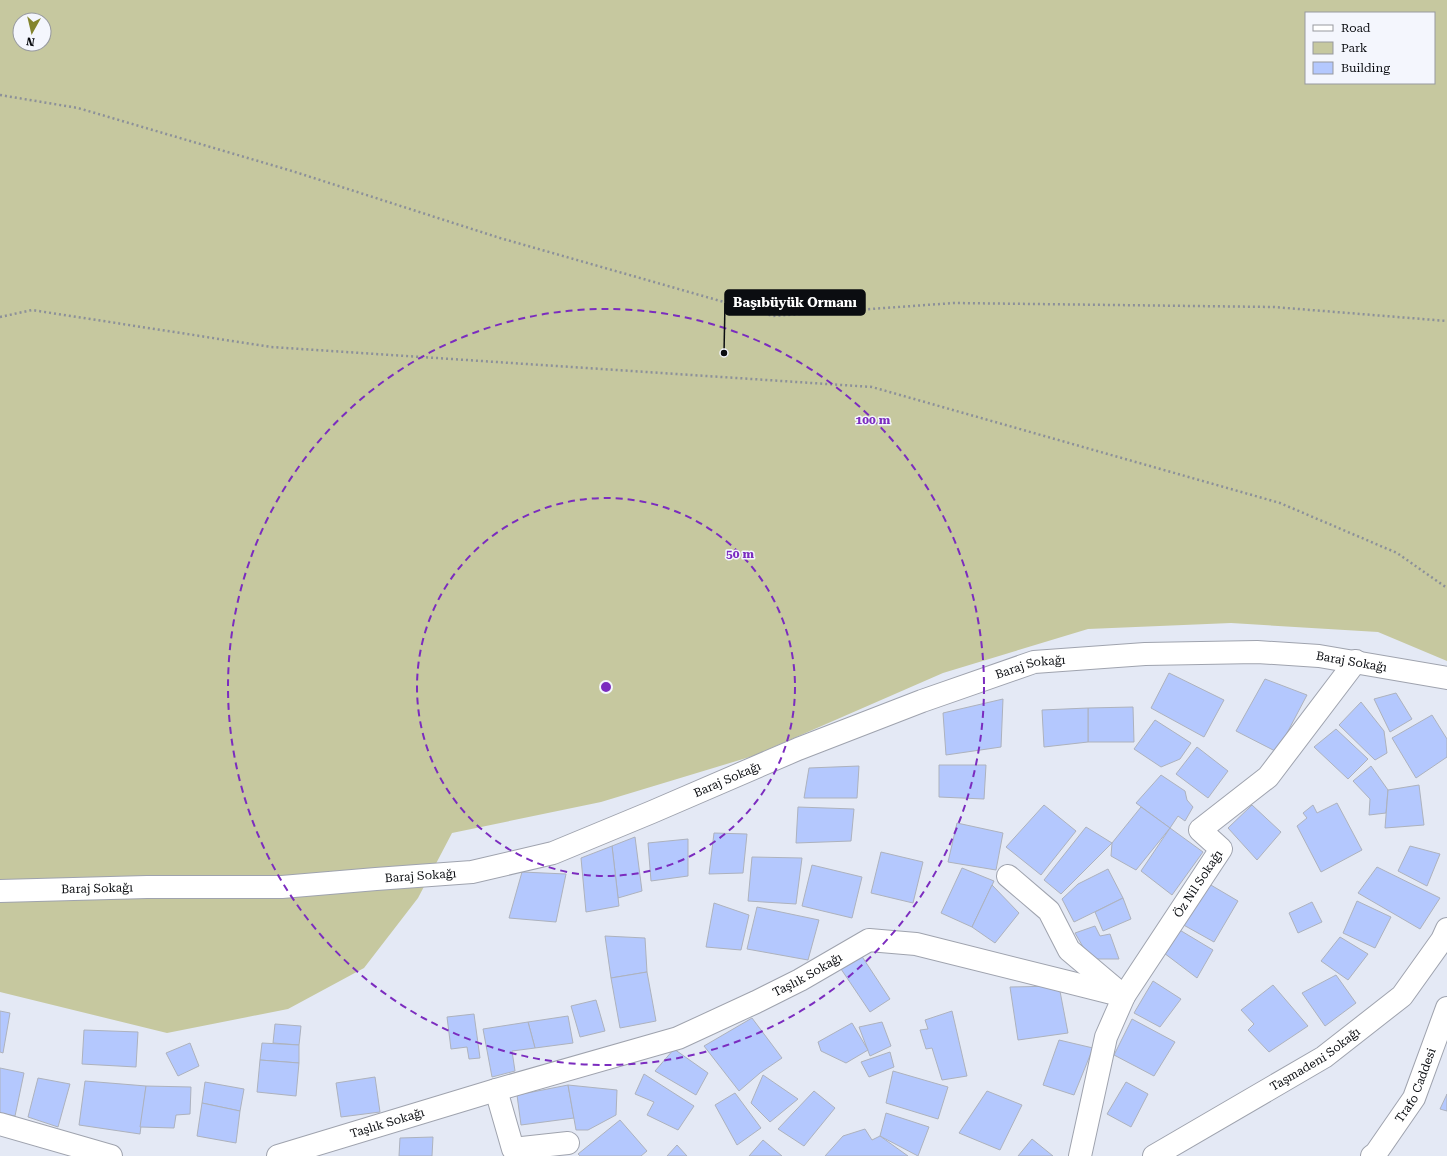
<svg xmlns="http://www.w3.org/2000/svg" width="1447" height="1156" font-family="'Roboto Serif',serif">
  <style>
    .green { fill: #c6c89f; fill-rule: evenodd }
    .building { fill: #b4c8fe; stroke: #adb2bd }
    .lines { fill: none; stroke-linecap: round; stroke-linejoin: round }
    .minor-casing { stroke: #9fa3ae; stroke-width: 24 }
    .path { stroke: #8c9099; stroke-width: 2.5; stroke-dasharray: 2 3; stroke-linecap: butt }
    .minor { stroke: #fff; stroke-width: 22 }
    .ring { fill: none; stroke: #7b2cbf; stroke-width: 2; stroke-dasharray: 7 5 }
    .labels { text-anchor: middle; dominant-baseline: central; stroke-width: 3; stroke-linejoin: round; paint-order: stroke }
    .street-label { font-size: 12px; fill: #0b0d11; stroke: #f4f6fd }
    .centre { fill: #7b2cbf; stroke: #f4f6fd; stroke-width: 2 }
    .ring-label { font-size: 12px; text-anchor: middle; font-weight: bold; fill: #7b2cbf; stroke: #f4f6fd; stroke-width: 3; stroke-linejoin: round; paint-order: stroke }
    .leader { fill: none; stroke: #0b0d11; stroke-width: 1.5 }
    .callout-dot { fill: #0b0d11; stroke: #f4f6fd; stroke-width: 1.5 }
    .callout { fill: #0b0d11; stroke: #0b0d11; stroke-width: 1.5 }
    .callout-label { font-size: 13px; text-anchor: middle; font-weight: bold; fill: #fff }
  </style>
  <rect width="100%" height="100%" fill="#e4e9f5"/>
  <path class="green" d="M0 0H1447V661L1378 632 1231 623 1088 629 943 673 753 756 601 802 452 833 418 898 364 968 288 1009 167 1033 0 992ZM1306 13H1434V83H1306ZM20 20H44V44H20Z"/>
  <g class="building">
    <path d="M1169 673 1224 700 1204 737 1151 708Z"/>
    <path d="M1265 679 1307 695 1277 752 1236 731Z"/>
    <path d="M1396 693 1412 719 1390 732 1374 699Z"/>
    <path d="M1003 699 1001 747 946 755 943 713Z"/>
    <path d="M1361 702 1384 731 1387 753 1375 760 1339 725Z"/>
    <path d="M1133 707 1134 742H1088V708Z"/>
    <path d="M1088 708V742L1044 747 1042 710Z"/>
    <path d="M1432 715 1447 739V757L1416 778 1392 738Z"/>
    <path d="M1155 720 1191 743 1180 759 1161 767 1134 749Z"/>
    <path d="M1336 729 1368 759 1348 779 1314 747Z"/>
    <path d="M1197 747 1228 771 1208 798 1176 774Z"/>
    <path d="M939 765H986L984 799 939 797Z"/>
    <path d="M859 766 857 798H804L809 768Z"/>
    <path d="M1371 766 1388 790 1386 813 1369 815 1370 799 1353 781Z"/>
    <path d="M1161 775 1185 791 1187 800 1193 807 1185 821 1178 816 1170 828 1136 803Z"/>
    <path d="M1419 785 1424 825 1385 828 1388 790Z"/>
    <path d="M1337 803 1362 850 1321 872 1297 826 1307 818 1303 813 1313 805 1317 813Z"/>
    <path d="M1044 805 1076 831 1041 875 1006 847Z"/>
    <path d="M1252 805 1281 832 1257 860 1228 828Z"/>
    <path d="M798 807 854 809 851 841 796 843Z"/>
    <path d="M1141 807 1170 828 1136 870 1111 856 1112 843Z"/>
    <path d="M957 823 1003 833 996 870 948 862Z"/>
    <path d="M1086 827 1112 843 1061 894 1044 880Z"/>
    <path d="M1170 828 1203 852 1172 895 1141 871Z"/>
    <path d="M714 833 747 834 743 873 709 874Z"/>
    <path d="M635 837 642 891 618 898 612 846Z"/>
    <path d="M688 839V876L651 881 648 843Z"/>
    <path d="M612 846 619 906 586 912 581 858Z"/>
    <path d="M1410 846 1440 854 1427 886 1398 871Z"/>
    <path d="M881 852 923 862 913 903 871 893Z"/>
    <path d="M752 857 802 858 796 904 748 901Z"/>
    <path d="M812 865 862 877 852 918 802 906Z"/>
    <path d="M1377 867 1440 898 1420 929 1358 893Z"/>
    <path d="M962 868 994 881 972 927 941 913Z"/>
    <path d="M1108 869 1123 898 1074 922 1062 899 1078 884Z"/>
    <path d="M522 872 566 874 556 922 509 918Z"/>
    <path d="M1204 881 1238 901 1214 942 1180 923Z"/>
    <path d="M992 885 1019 913 995 943 972 927Z"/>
    <path d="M1123 898 1131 919 1103 931 1095 912Z"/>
    <path d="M1357 901 1391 917 1375 948 1343 933Z"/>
    <path d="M1312 902 1322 922 1298 933 1289 913Z"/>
    <path d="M714 903 749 915 741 950 706 947Z"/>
    <path d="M757 907 819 920 808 960 747 949Z"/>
    <path d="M1095 926 1100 936 1110 934 1119 959H1090L1075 933Z"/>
    <path d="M1178 929 1213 950 1197 978 1164 953Z"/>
    <path d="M605 936 645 938 647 972 611 978Z"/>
    <path d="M1340 937 1368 954 1348 980 1321 961Z"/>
    <path d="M861 955 890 999 870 1012 841 969Z"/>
    <path d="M647 972 656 1021 620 1028 611 978Z"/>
    <path d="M1336 975 1356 1003 1325 1026 1302 993Z"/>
    <path d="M1153 981 1181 999 1160 1027 1134 1013Z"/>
    <path d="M1273 985 1308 1026 1269 1052 1248 1030 1254 1024 1241 1010Z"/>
    <path d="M1059 986 1068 1033 1018 1040 1010 987Z"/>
    <path d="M596 1000 605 1031 580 1037 571 1006Z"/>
    <path d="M0 1011 10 1013 3 1053 0 1052Z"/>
    <path d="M952 1011 967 1076 942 1080 932 1048 926 1049 920 1030 928 1029 925 1020Z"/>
    <path d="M474 1014 480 1058 469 1059 467 1047 451 1049 447 1017Z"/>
    <path d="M568 1016 573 1043 535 1048 528 1022Z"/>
    <path d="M752 1018 782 1058 760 1073 739 1091 704 1046Z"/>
    <path d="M1132 1019 1175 1042 1154 1076 1114 1055Z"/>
    <path d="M528 1022 535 1048 512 1051 515 1071 492 1077 483 1029Z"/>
    <path d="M882 1022 891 1046 870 1056 859 1027Z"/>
    <path d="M852 1023 868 1050 846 1063 821 1051 818 1042Z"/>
    <path d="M275 1024 301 1026 299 1045 273 1043Z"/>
    <path d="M84 1030 138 1032 136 1067 82 1064Z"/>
    <path d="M1059 1040 1093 1048 1074 1095 1043 1085Z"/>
    <path d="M190 1043 199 1066 178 1076 166 1053Z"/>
    <path d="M262 1043 299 1045V1063L260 1060Z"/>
    <path d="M674 1049 708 1073 696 1095 655 1071Z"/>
    <path d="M890 1052 894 1067 869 1077 861 1062Z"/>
    <path d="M260 1060 299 1063 296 1096 257 1092Z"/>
    <path d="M0 1068 24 1073 15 1116 0 1113Z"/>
    <path d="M893 1071 948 1087 938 1119 886 1103Z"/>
    <path d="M644 1074 694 1106 678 1130 647 1115 654 1102 635 1094Z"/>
    <path d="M763 1075 798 1099 770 1122 751 1103Z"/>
    <path d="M375 1077 380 1112 341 1117 336 1083Z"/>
    <path d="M38 1078 70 1084 58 1127 28 1117Z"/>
    <path d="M85 1081 146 1086 140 1134 79 1125Z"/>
    <path d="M205 1082 244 1089 240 1111 202 1103Z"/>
    <path d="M1126 1082 1148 1094 1131 1127 1107 1114Z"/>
    <path d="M568 1085 574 1118 521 1125 517 1095Z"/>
    <path d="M568 1085 617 1090 616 1115 588 1130H576Z"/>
    <path d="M146 1086 191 1087 190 1114 176 1115 174 1128 140 1127Z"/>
    <path d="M814 1091 835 1108 804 1146 778 1129Z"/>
    <path d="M987 1091 1022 1105 1000 1150 959 1133Z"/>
    <path d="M735 1093 761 1128 737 1145 715 1105Z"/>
    <path d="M1447 1094V1111L1440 1109Z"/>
    <path d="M202 1103 240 1111 236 1143 197 1136Z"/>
    <path d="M886 1113 929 1127 918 1156 880 1136Z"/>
    <path d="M620 1120 647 1151 641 1156H580L578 1154Z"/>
    <path d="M865 1129 872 1140 880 1136 908 1156H825L843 1136Z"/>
    <path d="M433 1137 432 1156H399L400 1138Z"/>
    <path d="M1032 1139 1053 1156H1018Z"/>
    <path d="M763 1140 782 1156H749Z"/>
    <path d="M677 1145 687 1156H667Z"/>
  </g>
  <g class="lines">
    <g class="minor-casing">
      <g id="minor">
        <path d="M1008 876 1049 911 1069 950 1120 993"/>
        <path id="s1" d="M0 891 147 887H282L376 879 472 872 553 853 652 812 798 749 922 701 1034 662 1145 654 1257 652 1319 656 1447 678"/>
        <path d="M496 1090 513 1149 568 1143"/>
        <path d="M0 1124 111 1156"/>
        <path id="s2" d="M278 1156 496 1090 678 1038 756 1002 800 980 869 940 916 944 1124 996"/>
        <path id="s3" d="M1080 1156 1106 1037 1124 996 1221 849 1200 830 1268 777 1356 661"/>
        <path id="s4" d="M1154 1156 1324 1057 1402 996 1442 940 1447 929"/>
        <path id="s5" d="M1372 1156 1376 1153 1414 1098 1447 1008"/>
      </g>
    </g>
    <g class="path">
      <path d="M0 95 78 108 292 171 500 238 773 316 954 303 1274 307 1447 321"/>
      <path d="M0 317 32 310 271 347 872 387 1280 503 1397 553 1447 588"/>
    </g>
    <use href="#minor" class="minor"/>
  </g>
  <g class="ring">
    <circle cx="606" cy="687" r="189"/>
    <circle cx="606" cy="687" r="378"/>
  </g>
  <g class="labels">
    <g class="street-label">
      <text stroke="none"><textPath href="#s1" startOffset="1392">Baraj Sokağı</textPath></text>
      <text stroke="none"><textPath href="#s1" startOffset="1069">Baraj Sokağı</textPath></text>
      <text stroke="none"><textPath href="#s1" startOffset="745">Baraj Sokağı</textPath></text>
      <text stroke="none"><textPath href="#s1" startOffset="421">Baraj Sokağı</textPath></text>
      <text stroke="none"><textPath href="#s3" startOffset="301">Öz Nil Sokağı</textPath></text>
      <text stroke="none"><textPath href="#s1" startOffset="97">Baraj Sokağı</textPath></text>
      <text stroke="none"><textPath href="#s2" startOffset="561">Taşlık Sokağı</textPath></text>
      <text stroke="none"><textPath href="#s4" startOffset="188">Taşmadeni Sokağı</textPath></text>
      <text stroke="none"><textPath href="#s5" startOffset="84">Trafo Caddesi</textPath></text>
      <text stroke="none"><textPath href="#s2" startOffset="114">Taşlık Sokağı</textPath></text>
    </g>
  </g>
  <circle cx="606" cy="687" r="6" class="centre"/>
  <g class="ring-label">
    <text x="873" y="424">100 m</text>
    <text x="740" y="558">50 m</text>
  </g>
  <path class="leader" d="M724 353L725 303"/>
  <circle class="callout-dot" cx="724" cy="353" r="4"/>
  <rect class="callout" x="725" y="290" width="140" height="25" rx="4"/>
  <g class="callout-label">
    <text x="795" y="307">Başıbüyük Ormanı</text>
  </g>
  <rect x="1305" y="12" width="130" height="72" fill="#f4f6fd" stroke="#97999f"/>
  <rect x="1313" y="25" width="20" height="6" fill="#ffffff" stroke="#97999f"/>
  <text x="1341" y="32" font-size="12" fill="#0b0d11">Road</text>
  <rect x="1313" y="42" width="20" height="12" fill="#c6c89f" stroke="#97999f"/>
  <text x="1341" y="52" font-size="12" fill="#0b0d11">Park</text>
  <rect x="1313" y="62" width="20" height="12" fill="#b4c8fe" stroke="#97999f"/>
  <text x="1341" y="72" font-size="12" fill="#0b0d11">Building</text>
  <g transform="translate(32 32) rotate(188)"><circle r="19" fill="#f4f6fd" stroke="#97999f"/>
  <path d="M0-3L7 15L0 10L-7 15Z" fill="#83842e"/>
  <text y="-6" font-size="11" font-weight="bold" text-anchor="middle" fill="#0b0d11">N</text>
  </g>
</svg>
